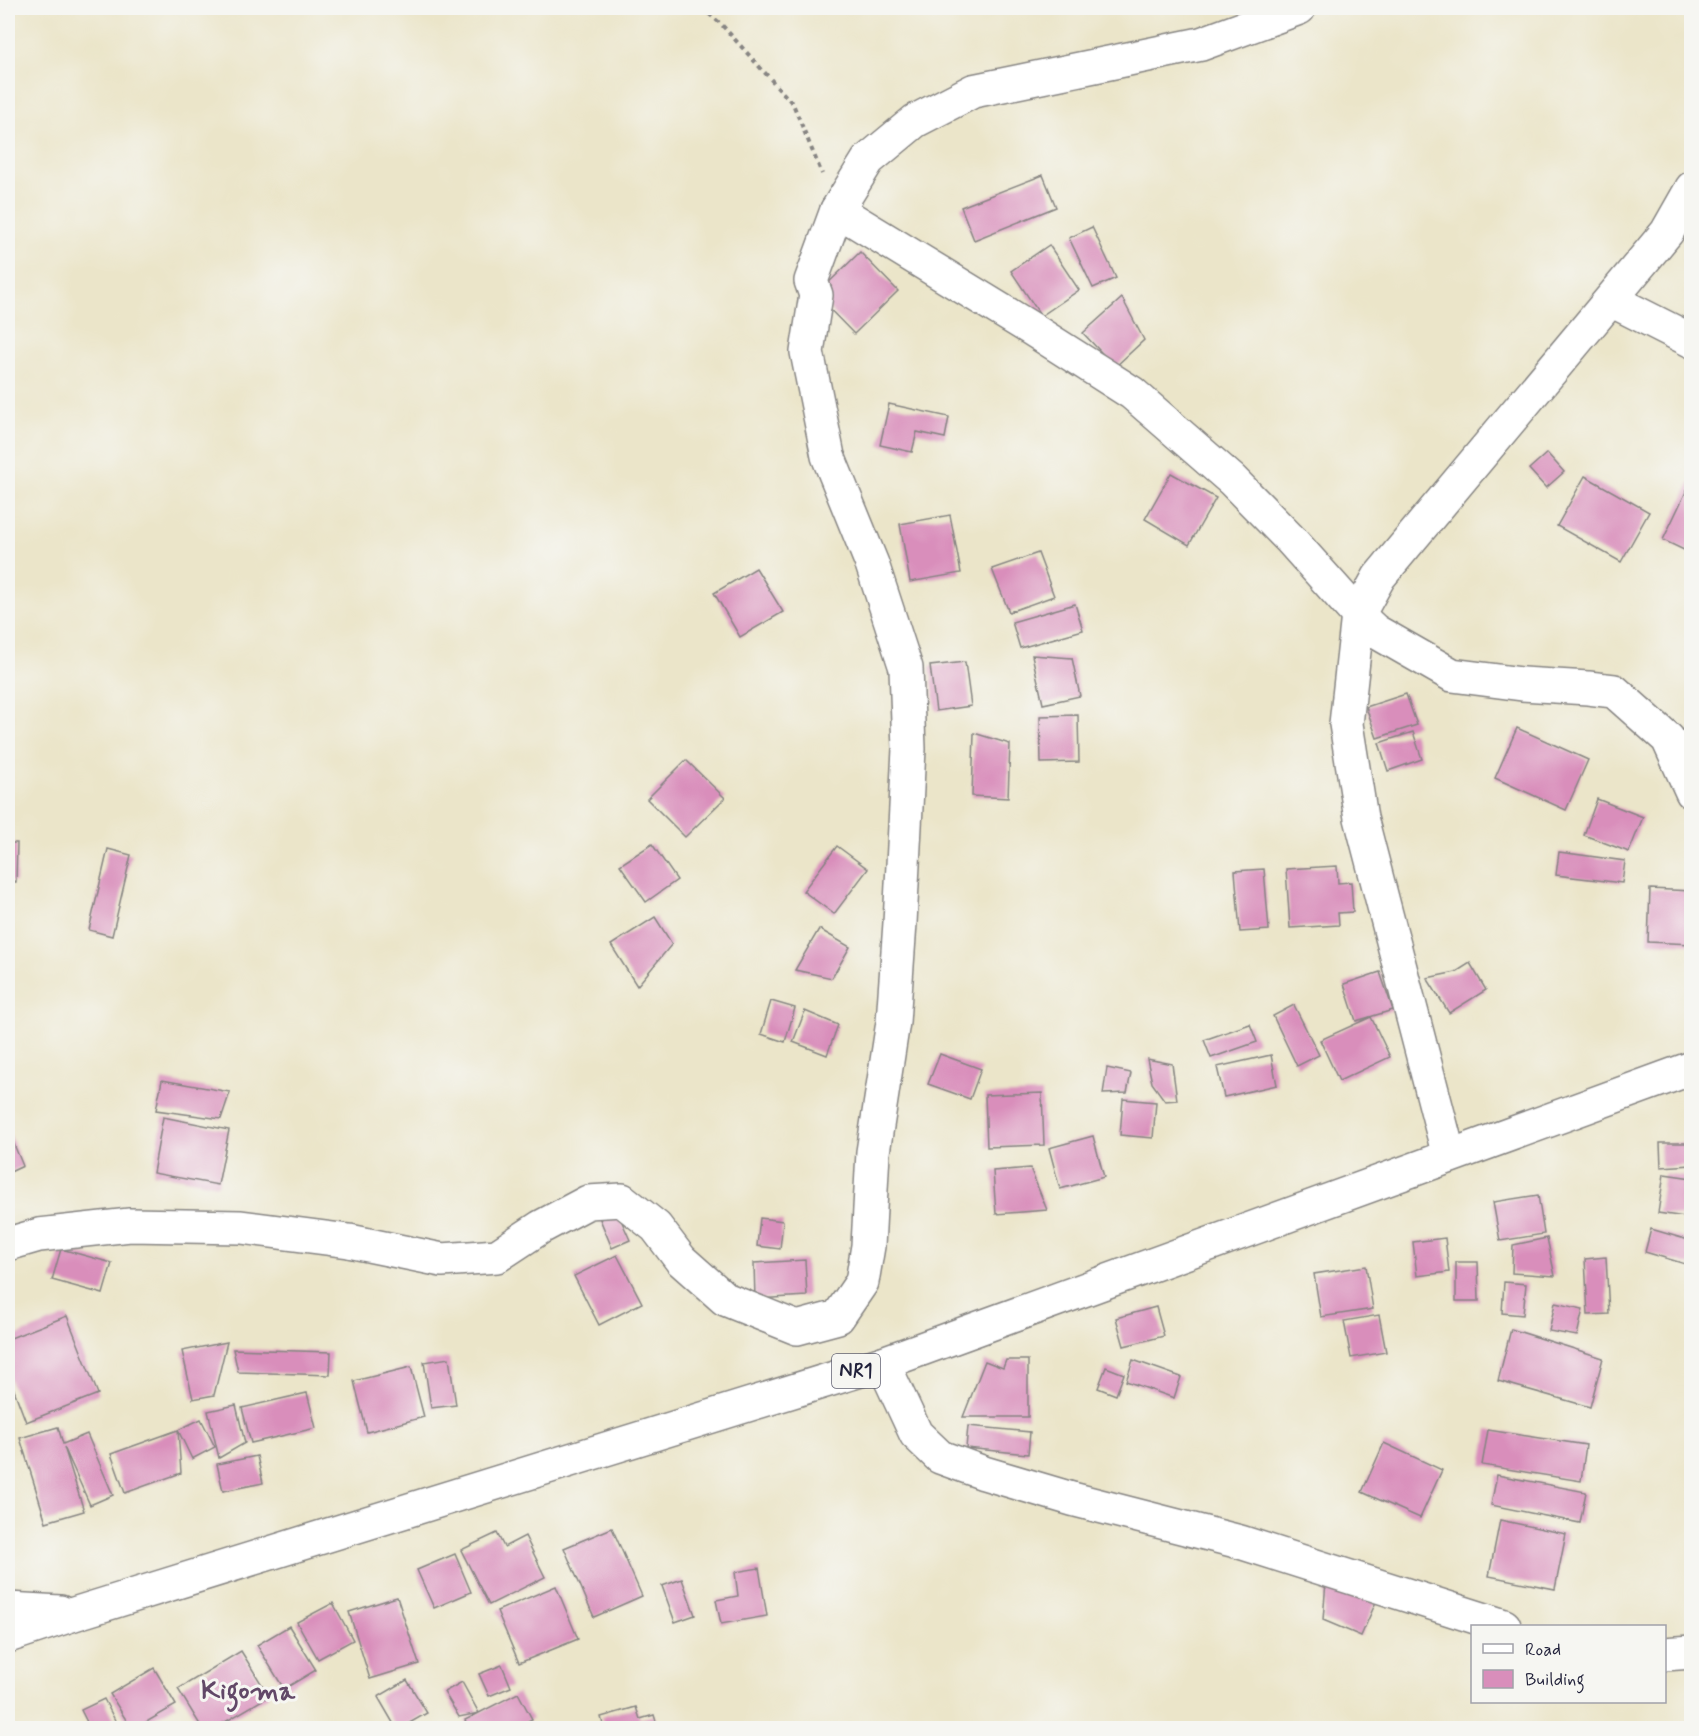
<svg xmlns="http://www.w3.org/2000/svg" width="1699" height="1736" font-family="Mynerve,sans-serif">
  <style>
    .building { fill: #d98ebb }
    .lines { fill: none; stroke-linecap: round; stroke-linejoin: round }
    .minor-casing { stroke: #868482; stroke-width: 36 }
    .highway-casing { stroke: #868482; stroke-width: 36 }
    .path { stroke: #868482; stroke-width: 4; stroke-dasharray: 4.5 4.5; stroke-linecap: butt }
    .minor { stroke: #fff; stroke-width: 33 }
    .highway { stroke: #fff; stroke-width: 33 }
    .labels { text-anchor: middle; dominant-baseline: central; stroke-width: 6; stroke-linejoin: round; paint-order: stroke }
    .shield { fill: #f6f6f2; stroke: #626272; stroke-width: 1.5 }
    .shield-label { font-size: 20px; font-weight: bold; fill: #22223b }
    .district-label { font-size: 27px; font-weight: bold; fill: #624868; stroke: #f6f6f2 }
  </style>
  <rect width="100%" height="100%" fill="#f6f6f2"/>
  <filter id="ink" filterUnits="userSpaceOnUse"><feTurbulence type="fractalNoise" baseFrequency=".0167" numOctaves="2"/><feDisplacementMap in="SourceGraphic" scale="12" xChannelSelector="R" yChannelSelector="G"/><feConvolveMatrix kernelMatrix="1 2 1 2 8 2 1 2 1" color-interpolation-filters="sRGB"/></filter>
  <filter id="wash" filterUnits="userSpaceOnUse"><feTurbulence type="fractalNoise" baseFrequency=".008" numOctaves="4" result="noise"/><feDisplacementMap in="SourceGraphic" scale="24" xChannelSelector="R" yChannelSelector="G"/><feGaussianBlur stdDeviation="1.35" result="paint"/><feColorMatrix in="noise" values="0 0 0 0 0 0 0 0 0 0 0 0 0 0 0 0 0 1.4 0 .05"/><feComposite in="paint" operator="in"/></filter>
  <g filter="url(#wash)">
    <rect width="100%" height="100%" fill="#ebe5c9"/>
    <g id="blocks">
      <g class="building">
        <path d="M1043 175 1056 207 974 240 961 207Z"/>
        <path d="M1092 227 1116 278 1093 288 1069 238Z"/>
        <path d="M1049 245 1079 290 1041 316 1011 271Z"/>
        <path d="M860 252 898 291 854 334 816 295Z"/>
        <path d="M1122 298 1144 340 1115 367 1083 333Z"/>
        <path d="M889 404 949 417 945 438 917 432 912 452 880 445Z"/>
        <path d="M1547 453 1564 472 1546 488 1529 469Z"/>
        <path d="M1171 473 1216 498 1189 545 1145 519Z"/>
        <path d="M1585 476 1649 512 1621 562 1557 526Z"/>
        <path d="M1692 479V545L1688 552 1663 540Z"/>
        <path d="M950 515 961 573 910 582 900 524Z"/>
        <path d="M1038 553 1054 596 1009 612 992 569Z"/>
        <path d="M756 568 783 612 740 637 714 593Z"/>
        <path d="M1075 604 1083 630 1020 648 1012 622Z"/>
        <path d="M1032 655 1072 658 1080 696 1043 704Z"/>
        <path d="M965 662 971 706 936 711 930 666Z"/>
        <path d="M1406 694 1417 725 1377 738 1366 707Z"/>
        <path d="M1078 715 1079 762 1041 763 1040 716Z"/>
        <path d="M1517 728 1588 760 1566 810 1495 778Z"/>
        <path d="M1413 732 1422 759 1388 771 1379 743Z"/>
        <path d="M974 733 1010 744 1008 798 972 796Z"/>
        <path d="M686 760 725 798 685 837 647 799Z"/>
        <path d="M1597 799 1643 817 1629 852 1584 835Z"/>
        <path d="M8 843H17L16 882H8Z"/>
        <path d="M652 844 677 880 646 902 620 865Z"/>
        <path d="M837 846 868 869 834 914 803 891Z"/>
        <path d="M108 849 131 855 112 936 89 930Z"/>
        <path d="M1559 852 1625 861 1622 883 1556 875Z"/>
        <path d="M1337 866 1338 883 1351 882 1353 912 1338 913 1339 925 1290 928 1286 869Z"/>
        <path d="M1264 869 1269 930 1240 932 1235 871Z"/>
        <path d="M1650 889 1692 891V944L1648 942Z"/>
        <path d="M655 917 672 944 637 986 611 945Z"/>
        <path d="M819 929 850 947 832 978 795 970Z"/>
        <path d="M1470 963 1486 990 1449 1013 1427 978 1456 972Z"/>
        <path d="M1380 972 1393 1010 1356 1021 1344 984Z"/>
        <path d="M771 1001 795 1008 785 1042 761 1034Z"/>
        <path d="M1294 1005 1319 1055 1297 1066 1273 1016Z"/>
        <path d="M805 1011 838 1025 827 1055 793 1042Z"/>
        <path d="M1371 1017 1390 1057 1339 1081 1320 1040Z"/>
        <path d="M1250 1024 1257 1042 1211 1058 1204 1040Z"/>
        <path d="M940 1054 981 1069 970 1099 928 1084Z"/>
        <path d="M1271 1055 1277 1085 1224 1097 1217 1067Z"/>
        <path d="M1147 1059 1172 1064 1177 1100 1165 1101 1152 1083Z"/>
        <path d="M1107 1068 1131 1073 1127 1093 1103 1094Z"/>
        <path d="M162 1080 230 1092 221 1119 156 1110Z"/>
        <path d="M1042 1093 1044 1145 987 1147 985 1095Z"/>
        <path d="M1123 1099 1156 1102 1153 1138 1120 1135Z"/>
        <path d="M163 1117 229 1130 218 1185 153 1173Z"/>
        <path d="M8 1130 23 1166 8 1173Z"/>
        <path d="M1093 1136 1104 1177 1060 1189 1049 1148Z"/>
        <path d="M1660 1143H1692V1165L1661 1167Z"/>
        <path d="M1030 1168 1047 1210 996 1214 993 1171Z"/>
        <path d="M1664 1174 1692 1178V1218L1658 1213Z"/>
        <path d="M1538 1195 1544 1234 1500 1241 1493 1202Z"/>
        <path d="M617 1211 630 1240 612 1248 600 1219Z"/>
        <path d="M760 1218 783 1221 780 1249 757 1246Z"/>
        <path d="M1651 1229 1692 1241V1266L1645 1252Z"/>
        <path d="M1445 1238 1449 1272 1417 1276 1413 1242Z"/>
        <path d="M1547 1238 1555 1276 1512 1273 1513 1245Z"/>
        <path d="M61 1249 112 1263 103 1294 52 1280Z"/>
        <path d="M617 1255 642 1303 599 1325 574 1276Z"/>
        <path d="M1606 1257 1609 1314 1588 1315 1585 1259Z"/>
        <path d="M805 1260 807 1296 755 1299 754 1263Z"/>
        <path d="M1456 1262H1478L1479 1301H1456Z"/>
        <path d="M1366 1266 1373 1309 1321 1317 1314 1274Z"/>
        <path d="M1504 1282 1526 1284 1523 1315 1502 1313Z"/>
        <path d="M1555 1303 1583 1309 1577 1336 1549 1331Z"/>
        <path d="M1156 1307 1164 1336 1124 1346 1116 1318Z"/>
        <path d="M1379 1315 1386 1352 1351 1358 1344 1321Z"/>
        <path d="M67 1316 98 1394 26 1422 8 1374V1339Z"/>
        <path d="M1511 1329 1603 1358 1590 1407 1498 1381Z"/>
        <path d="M227 1342 214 1395 193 1399 182 1351Z"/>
        <path d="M233 1349 331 1352 330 1375 238 1372Z"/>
        <path d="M449 1358 456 1405 431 1408 424 1362Z"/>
        <path d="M1006 1360H1028V1417H963L985 1361 1003 1368Z"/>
        <path d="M1133 1360 1181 1377 1174 1398 1126 1381Z"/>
        <path d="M411 1367 424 1417 367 1432 354 1381Z"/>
        <path d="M1106 1367 1124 1374 1116 1395 1098 1388Z"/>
        <path d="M307 1393 316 1428 251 1443 242 1408Z"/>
        <path d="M236 1405 245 1443 219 1458 208 1411Z"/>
        <path d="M201 1419 215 1447 192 1459 178 1430 181 1473 125 1493 111 1454 178 1430Z"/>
        <path d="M968 1426 1030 1432 1028 1454 966 1448Z"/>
        <path d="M58 1427 63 1444 87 1434 113 1495 90 1505 64 1447 84 1511 46 1522 20 1438Z"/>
        <path d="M1488 1430 1586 1445 1581 1481 1482 1465Z"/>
        <path d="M1384 1443 1442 1470 1420 1518 1362 1492Z"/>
        <path d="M257 1456 263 1483 223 1491 217 1464Z"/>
        <path d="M1497 1475 1586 1492 1580 1523 1491 1505Z"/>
        <path d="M1500 1520 1566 1534 1555 1589 1489 1576Z"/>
        <path d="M612 1528 642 1596 594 1617 564 1548Z"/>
        <path d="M497 1533 504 1547 525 1536 545 1577 489 1605 461 1550Z"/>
        <path d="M455 1554 471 1592 434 1608 417 1570Z"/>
        <path d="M759 1568 767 1616 721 1624 716 1600 738 1596 735 1572Z"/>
        <path d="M682 1579 695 1615 675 1622 662 1586Z"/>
        <path d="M1326 1581 1376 1602 1361 1636 1323 1620Z"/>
        <path d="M556 1586 578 1639 519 1663 497 1611Z"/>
        <path d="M397 1597 419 1664 370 1679 349 1612Z"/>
        <path d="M333 1603 353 1640 318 1659 297 1622Z"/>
        <path d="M289 1626 316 1670 284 1689 257 1645Z"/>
        <path d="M241 1651 269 1696 215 1728H202L178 1689Z"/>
        <path d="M502 1665 511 1687 489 1696 479 1674Z"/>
        <path d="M154 1668 176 1705 136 1728H131L110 1694Z"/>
        <path d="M407 1680 427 1713 401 1728H396L378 1697Z"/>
        <path d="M462 1682 479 1713 518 1693 532 1719 514 1728H469L465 1720 479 1713 459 1717 444 1692Z"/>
        <path d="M104 1699 119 1728H90L81 1710Z"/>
        <path d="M636 1707 640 1719 654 1715 658 1728H604L601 1717Z"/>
      </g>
    </g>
  </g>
  <g filter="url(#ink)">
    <use href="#blocks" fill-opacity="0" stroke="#868482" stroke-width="1.5"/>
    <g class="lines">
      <g class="minor-casing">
        <g id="minor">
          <path d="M837 210 1030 328 1132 393 1232 480 1291 540 1358 615 1375 631 1452 675 1522 684 1588 688 1614 691 1668 739 1692 792"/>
          <path d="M1611 300 1692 341"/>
          <path d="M1449 1156 1361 818 1346 724 1358 615 1379 577 1667 232 1692 188"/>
          <path d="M8 1244 39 1235 130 1225 241 1227 349 1241 442 1260 497 1256 541 1227 588 1202 622 1200 656 1227 681 1260 725 1299 797 1328 838 1317 862 1282 868 1246 873 1152 893 1022 900 923 909 749 906 668 872 564 828 456 807 352 816 295 811 281 837 210 868 160 915 121 973 91 1201 44 1299 8"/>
          <path d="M883 1363 916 1434 940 1457 984 1473 1072 1499 1240 1542 1504 1626"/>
          <path d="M1664 1654 1692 1652"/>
        </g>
      </g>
      <g class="highway-casing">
        <g id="highway">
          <path d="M8 1609 60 1612"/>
          <path d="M8 1636 77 1613 883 1363 1692 1068"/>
        </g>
      </g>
      <path class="path" d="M702 8 721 24 793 104 822 174"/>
      <use href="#minor" class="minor"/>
      <use href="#highway" class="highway"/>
    </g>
  </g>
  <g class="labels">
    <rect class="shield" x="832" y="1354" width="48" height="34" rx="4.5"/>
    <g class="shield-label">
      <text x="856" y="1371">NR1</text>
    </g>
    <g class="district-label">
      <text x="248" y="1691">Kigoma</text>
    </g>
  </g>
  <rect width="1699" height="1736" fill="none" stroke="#f6f6f2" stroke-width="30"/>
  <rect x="1471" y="1625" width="195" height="78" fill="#f6f6f2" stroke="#a1a1a9" stroke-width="1.5"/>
  <rect x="1483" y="1644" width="30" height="9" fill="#ffffff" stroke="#a1a1a9" stroke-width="1.5"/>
  <text x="1525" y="1655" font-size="18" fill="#22223b">Road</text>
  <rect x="1483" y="1670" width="30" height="18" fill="#d98ebb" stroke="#a1a1a9" stroke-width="1.5"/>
  <text x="1525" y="1685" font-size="18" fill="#22223b">Building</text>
</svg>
